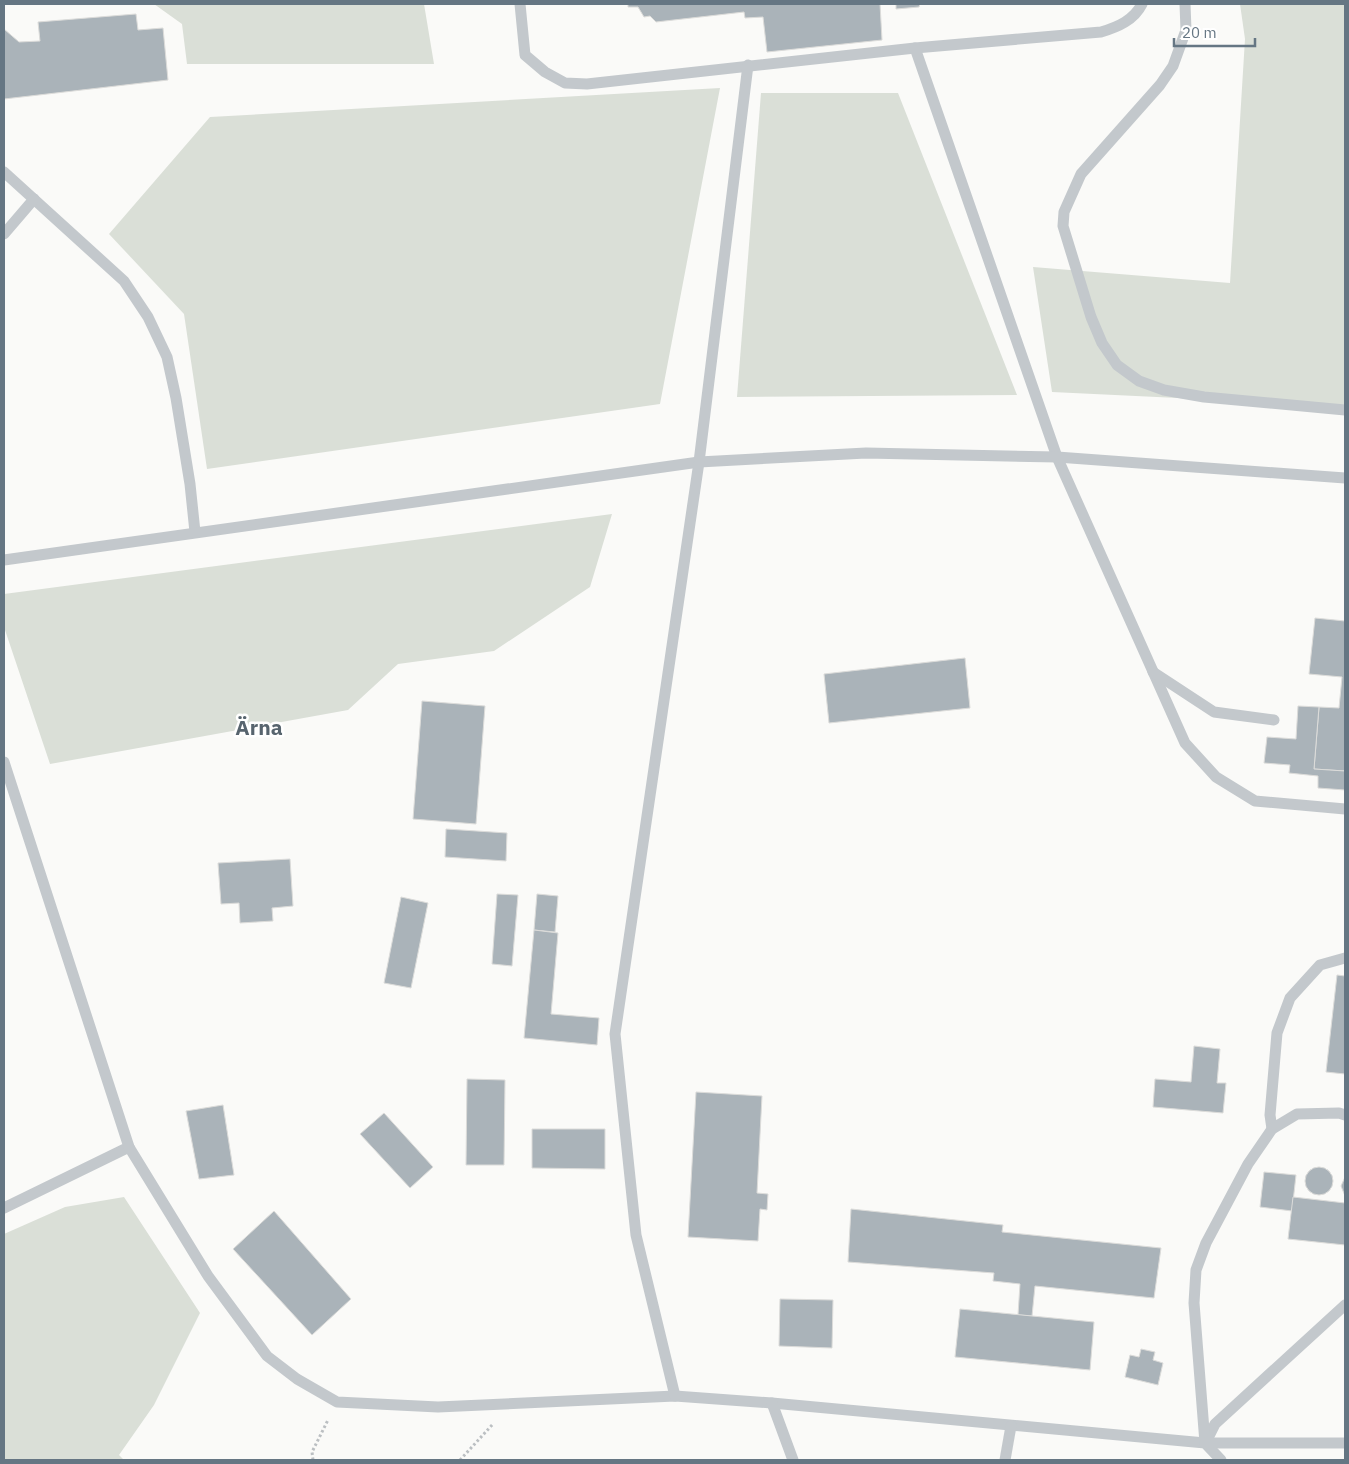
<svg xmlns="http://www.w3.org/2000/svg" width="1349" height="1464" font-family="'IBM Plex Sans',sans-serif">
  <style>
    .green { fill: #dadfd7 }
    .building { fill: #aab3b9; stroke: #dcdcda }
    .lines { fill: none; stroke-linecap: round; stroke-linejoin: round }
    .path { stroke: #bbbfc2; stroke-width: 3; stroke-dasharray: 2.5 2.5; stroke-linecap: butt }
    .lane { stroke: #c3c8cc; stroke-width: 11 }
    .labels { text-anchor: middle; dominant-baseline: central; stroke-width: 5; stroke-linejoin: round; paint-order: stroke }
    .district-label { font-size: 21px; font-weight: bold; fill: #57646e; stroke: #fff }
  </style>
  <rect width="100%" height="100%" fill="#fafaf8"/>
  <g class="green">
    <path d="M154 4H424L434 64H187L182 24Z"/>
    <path d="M1240 4H1345V406L1052 392 1033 267 1230 283 1245 39Z"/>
    <path d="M720 88 660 404 207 469 184 314 109 234 210 117Z"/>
    <path d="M761 93H898L1017 395 737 397Z"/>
    <path d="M612 514 590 587 494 651 398 664 348 710 50 764 4 627V594Z"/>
    <path d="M124 1197 200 1313 154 1405 119 1455 124 1460H4V1234L65 1207Z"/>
  </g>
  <g class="building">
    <path d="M628 4H880L882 40 767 52 763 17 745 18 744 12 656 22 650 16 644 17 638 7H628Z"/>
    <path d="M896 4H920L919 7 896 9Z"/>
    <path d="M136 14 138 30 163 28 168 80 4 99V29L19 42 40 41 38 22Z"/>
    <path d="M1315 618 1345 621V771L1314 769 1319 707 1339 708 1342 677 1309 674Z"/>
    <path d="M965 658 970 708 829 723 824 674Z"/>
    <path d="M422 701 485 706 476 824 413 819Z"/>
    <path d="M1298 706 1319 707 1314 769 1345 771V790L1318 788V776L1289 773 1290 765 1264 763 1267 737 1296 739Z"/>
    <path d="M446 829 507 833 506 861 445 857Z"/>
    <path d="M290 859 293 906 272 908 273 921 240 923 239 903 221 904 218 863Z"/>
    <path d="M497 894 518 895 512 966 492 964Z"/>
    <path d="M537 894 558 896 555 932 534 930Z"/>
    <path d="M401 897 428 903 411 988 384 983Z"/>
    <path d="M534 930 558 933 551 1014 599 1018 597 1045 524 1038Z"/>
    <path d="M1337 975 1345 976V1074L1326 1072Z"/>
    <path d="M1194 1046 1220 1049 1217 1083H1226L1223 1113 1153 1107 1155 1079 1191 1082Z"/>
    <path d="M467 1079 505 1080 504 1165H466Z"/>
    <path d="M696 1092 762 1096 757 1193 768 1194 767 1210 760 1209 758 1241 688 1237Z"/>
    <path d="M223 1105 234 1175 199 1179 186 1111Z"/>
    <path d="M384 1113 433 1167 410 1188 360 1134Z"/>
    <path d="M532 1129H605V1169L532 1168Z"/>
    <circle cx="1319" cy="1181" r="14"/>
    <path d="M1264 1172 1296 1175 1292 1211 1260 1207Z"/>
    <path d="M1345 1177V1196L1341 1186Z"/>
    <path d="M1293 1197 1345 1203V1245L1288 1239Z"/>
    <path d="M851 1209 1003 1225 1002 1232 1161 1248 1154 1298 1035 1286 1032 1316 1018 1315 1020 1284 993 1281 994 1273 848 1262Z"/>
    <path d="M274 1211 351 1299 312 1335 233 1249Z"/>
    <path d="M780 1299 833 1300 832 1348 779 1346Z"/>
    <path d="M960 1309 1094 1322 1090 1370 955 1357Z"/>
    <path d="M1141 1349 1155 1352 1153 1360 1163 1363 1158 1385 1125 1377 1130 1355 1139 1357Z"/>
  </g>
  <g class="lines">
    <g class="path">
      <path d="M313 1460 312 1452 328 1420"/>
      <path d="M460 1460 493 1424"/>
    </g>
    <g class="lane">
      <path d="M520 4 525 55 545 72 565 83 587 84 915 48 1101 32C1118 27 1134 20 1142 4"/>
      <path d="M1185 4 1186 30 1173 66 1160 85 1081 174 1064 212 1063 226 1091 317 1102 343 1117 365 1139 381 1164 390 1204 397 1345 410"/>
      <path d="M915 48 1057 457 1185 743 1216 777 1255 801 1345 809"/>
      <path d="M4 172 124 281 148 317 167 357 176 398 190 484 195 532"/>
      <path d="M4 234 34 199"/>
      <path d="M4 560 699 462 866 453 1057 457 1345 478"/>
      <path d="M1153 672 1214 712 1274 720"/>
      <path d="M4 762 129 1147 4 1208"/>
      <path d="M1272 1129 1270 1115 1277 1033 1290 998 1320 965 1345 958"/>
      <path d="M129 1147 208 1276 267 1356 297 1379 337 1402 438 1407 675 1396 772 1403 1205 1443 1221 1460"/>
      <path d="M675 1396 636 1235 615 1034 699 462 748 65"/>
      <path d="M772 1403 793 1460"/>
      <path d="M1206 1442 1215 1424 1345 1305"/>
      <path d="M1205 1443 1194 1303 1196 1270 1206 1243 1248 1164 1272 1129 1297 1114 1339 1113 1345 1115"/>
      <path d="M1205 1443H1345"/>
      <path d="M1005 1460 1011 1426"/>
    </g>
  </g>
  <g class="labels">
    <g class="district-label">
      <text x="259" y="727">Ärna</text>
    </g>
  </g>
  <rect width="1349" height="1464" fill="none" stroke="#657683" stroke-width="10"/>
  <path d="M1174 38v8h81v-8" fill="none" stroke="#657683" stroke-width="2.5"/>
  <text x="1182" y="38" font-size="15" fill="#657683" stroke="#ffffff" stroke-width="4" paint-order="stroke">20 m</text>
</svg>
